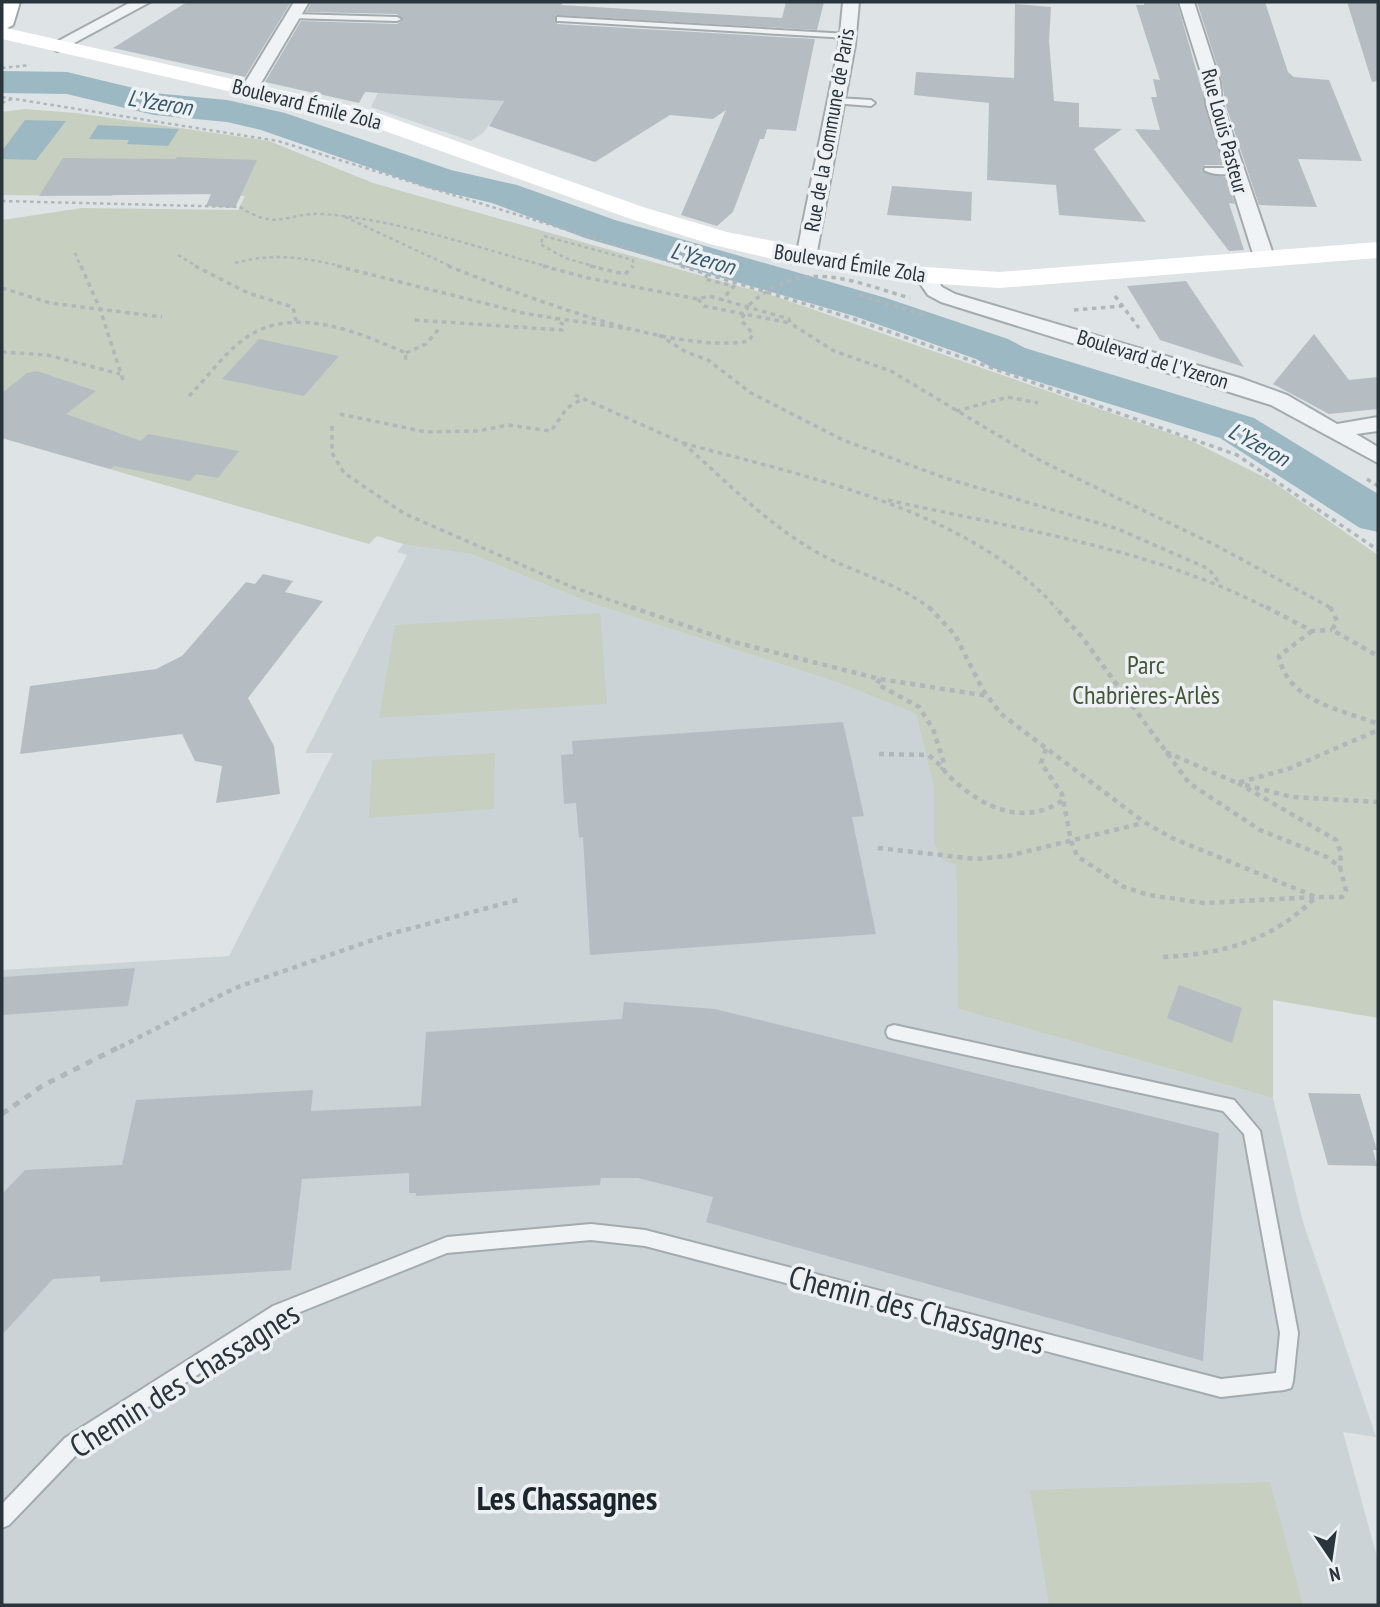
<svg xmlns="http://www.w3.org/2000/svg" width="1380" height="1607" font-family="'PT Sans Narrow',sans-serif">
  <style>
    .built { fill: #ccd3d7 }
    .green { fill: #c7cfc0 }
    .water { fill: #9cb8c3 }
    .lines { fill: none; stroke-linecap: round; stroke-linejoin: round }
    .river { fill: #9cb8c3; fill-rule: evenodd }
    .building { fill: #b6bdc2 }
    .service-casing { stroke: #a4abaf; stroke-width: 4 }
    .minor-casing { stroke: #a4abaf; stroke-width: 4 }
    .primary-casing { stroke: #9faab0; stroke-width: 4 }
    .path-far3 { stroke: #b0b6b9; stroke-width: 2.5; stroke-dasharray: 3.5 3.5; stroke-linecap: butt }
    .path-far2 { stroke: #b0b6b9; stroke-width: 3.5; stroke-dasharray: 4.5 4.5; stroke-linecap: butt }
    .path-far1 { stroke: #b0b6b9; stroke-width: 4.5; stroke-dasharray: 5 5; stroke-linecap: butt }
    .path { stroke: #b0b6b9; stroke-width: 5; stroke-dasharray: 7 7; stroke-linecap: butt }
    .service { fill: #f0f3f5; fill-rule: evenodd }
    .minor { fill: #f0f3f5; fill-rule: evenodd }
    .secondary { fill: #fff; fill-rule: evenodd }
    .primary { fill: #fff; fill-rule: evenodd }
    .path-bridge { stroke: #b0b6b9; stroke-width: 3.5; stroke-dasharray: 4.5 4.5; stroke-linecap: butt }
    .labels { text-anchor: middle; dominant-baseline: central; stroke-width: 7; stroke-linejoin: round; paint-order: stroke }
    .far-street-label { font-size: 21px; fill: #29343b; stroke: #edf1f4 }
    .far-water-label { font-size: 23px; font-style: italic; fill: #375a6b; stroke: #edf1f4 }
    .park-label { font-size: 26px; fill: #445538; stroke: #edf1f4 }
    .near-street-label { font-size: 32px; fill: #29343b; stroke: #edf1f4 }
    .near-neighbourhood-label { font-size: 33px; font-weight: bold; fill: #1b252c; stroke: #edf1f4 }
  </style>
  <rect width="100%" height="100%" fill="#dee3e6"/>
  <g class="built">
    <path d="M422 2H563L493 119 483 133 471 141 371 107Z"/>
    <path d="M405 542 471 554 593 604 839 683 916 714 934 789V844L956 865 958 1009 1273 1098 1303 1222 1376 1437 1343 1432 1378 1561V1605H2V970L229 956 333 753H305L407 555 397 552Z"/>
  </g>
  <g class="green">
    <path d="M25 109 76 113 269 141 373 183 777 297 1192 441 1270 480 1378 555V1018L1273 1000V1098L958 1009 956 865 944 861 934 844V789L916 714 839 683 593 604 471 554 403 544 377 536 369 544 2 438V220L82 208 238 210 245 196 116 190 112 196 2 195V112Z"/>
    <path d="M600 613 607 704 379 718 395 625Z"/>
    <path d="M495 753 494 809 369 818 372 760Z"/>
    <path d="M1270 1482 1303 1605H1049L1030 1490Z"/>
  </g>
  <g class="water">
    <path d="M25 120 66 121 36 160 2 159V151Z"/>
    <path d="M98 125 179 129 168 146 127 144 129 140 89 139Z"/>
  </g>
  <g class="lines">
    <path class="river" d="M2 71 67 72 154 93 227 100 285 113 451 170 517 185 615 220 886 298 1008 339 1025 348 1254 418 1378 494V532L1360 528 1220 438 993 368 976 359 854 316 585 238 492 203 428 188 261 130 227 122 154 115 67 94 2 93Z"/>
  </g>
  <g class="building">
    <path d="M187 2H291L245 77 113 48Z"/>
    <path d="M312 2H563L561 5 782 18 786 2H824L817 30 555 15 557 24 815 39 796 131 767 129 764 139H760L733 212 717 226 681 215 726 110 713 119 670 115 595 162 489 126 504 101 365 92 359 103 265 82 301 21 397 24 403 20 397 14 306 12Z"/>
    <path d="M1144 2H1177L1223 165H1205L1201 171 1226 177 1235 204 1229 203 1244 250 1229 251 1135 129 1160 130 1151 97H1157L1153 79 1160 80 1136 5H1144Z"/>
    <path d="M1197 2H1265L1288 72 1294 77 1329 80 1362 161 1298 159 1317 207 1259 205 1225 103 1222 81Z"/>
    <path d="M1347 2H1378V81L1372 82Z"/>
    <path d="M1015 4 1051 7 1049 41 1054 101 1079 103V127L1122 129 1094 149 1146 222 1059 215 1056 185 987 180 989 103 914 95 916 72 1014 78Z"/>
    <path d="M177 157 257 160 235 208 206 206 211 194 39 196 63 158 176 159Z"/>
    <path d="M892 186 972 192 971 221 887 215Z"/>
    <path d="M1186 281 1244 367 1160 340 1127 286Z"/>
    <path d="M1314 334 1349 380 1378 377V409L1329 414 1273 384Z"/>
    <path d="M259 339 339 356 304 396 222 379Z"/>
    <path d="M37 371 96 391 66 414 141 441 148 434 239 451 218 478 196 474 190 481 114 466 110 469 2 438V393L27 373Z"/>
    <path d="M263 574 293 581 285 592 323 601 248 698 274 746 280 794 216 803 222 766 195 761 182 734 20 754 30 686 156 669 182 656 246 582 255 584Z"/>
    <path d="M843 722 864 816 852 817 876 934 590 955 583 837 579 838 576 803 564 804 561 755 573 754 572 741Z"/>
    <path d="M135 968 128 1006 2 1015V977Z"/>
    <path d="M1179 985 1242 1008 1232 1043 1167 1018Z"/>
    <path d="M624 1002 715 1009 1219 1133 1203 1361 706 1222 713 1197 638 1178H601L600 1185 416 1196V1193H409V1173L302 1179 291 1270 100 1282V1276L53 1279 2 1335V1194L25 1170 122 1165 136 1100 313 1090 311 1111 421 1106 426 1032 622 1019Z"/>
    <path d="M1308 1093 1360 1094 1377 1150H1373L1377 1166 1328 1165Z"/>
  </g>
  <g class="lines">
    <g class="service-casing">
      <g id="service">
        <path d="M293 14 397 17 401 19 397 21 290 18 289 16Z"/>
        <path d="M557 17 848 34 852 36 848 38 560 21H557Z"/>
        <path d="M836 98 871 100 875 103 871 106 833 103 832 101Z"/>
        <path d="M1205 168H1235L1239 171C1232 176 1211 175 1204 170Z"/>
        <path d="M894 1025 1234 1100 1260 1131 1298 1333 1293 1381 1291 1388 1284 1390 1221 1397 645 1246 591 1240 447 1253 285 1318 79 1452 9 1525 2 1528V1504L65 1438 273 1306 447 1237 591 1224 645 1230 1221 1379 1276 1373 1280 1333 1244 1134 1223 1111 894 1039 888 1037 886 1032 888 1027Z"/>
      </g>
    </g>
    <g class="minor-casing">
      <g id="minor">
        <path d="M131 2H150L63 49 57 51 49 46Z"/>
        <path d="M294 2H309L255 93H243L241 89Z"/>
        <path d="M843 2H859L855 45 816 257 806 263 796 257 839 45Z"/>
        <path d="M1179 2H1194L1220 82 1222 104 1275 260 1272 264H1258L1255 260 1206 104 1204 82Z"/>
        <path d="M925 270 932 272 942 287 955 294 1240 378 1287 395 1337 424 1378 417V431L1356 434 1378 447V463L1271 405 941 302 928 295 915 276Z"/>
      </g>
    </g>
    <g class="primary-casing">
      <path id="primary" d="M2 2H20L13 25 2 31Z"/>
    </g>
    <g class="path-far3">
      <path d="M2 68 30 65"/>
      <path d="M2 97 278 141 687 267"/>
      <path d="M2 103 12 99"/>
      <path d="M2 201 240 207C278 232 286 212 323 214 400 220 475 247 549 267"/>
      <path d="M345 217 452 267"/>
      <path d="M75 253 81 267"/>
      <path d="M178 255 198 267"/>
      <path d="M235 263C273 252 307 258 344 267"/>
      <path d="M596 267 565 258 540 244 544 236 633 260V267"/>
    </g>
    <g class="path-far2">
      <path d="M81 266 100 309 124 383"/>
      <path d="M195 266 248 293 293 307 296 321"/>
      <path d="M337 266 527 314 630 329"/>
      <path d="M448 266C522 295 672 355 749 341L753 334 741 320 748 307 789 319 790 323 834 351 891 371 1041 461 1217 546 1333 609"/>
      <path d="M543 266 588 278 698 299 709 296 748 307"/>
      <path d="M590 266 625 274 633 266"/>
      <path d="M681 266 851 318 1237 455 1378 550"/>
      <path d="M708 274 704 279 734 286 722 300"/>
      <path d="M2 288 50 303 162 317"/>
      <path d="M859 295 924 315"/>
      <path d="M1115 296 1139 328"/>
      <path d="M698 299 704 306 790 323"/>
      <path d="M1074 310 1122 306"/>
      <path d="M415 320 562 330 564 325 555 319"/>
      <path d="M659 335 686 352 708 360 751 393 843 440 945 478 1118 529 1209 569 1219 583"/>
      <path d="M2 352 47 355 120 374"/>
      <path d="M406 353 426 344 439 329"/>
      <path d="M575 395 683 443"/>
      <path d="M189 396C209 376 226 350 250 335 298 306 360 333 406 353L405 363"/>
      <path d="M956 411 1008 397 1038 403"/>
      <path d="M340 414 426 432 478 431 508 425 551 431 567 408 582 399"/>
      <path d="M332 426V453L344 473 405 514 572 587 636 609"/>
      <path d="M683 443C806 477 969 509 1057 609"/>
      <path d="M683 443C727 482 769 526 820 554 857 574 898 583 931 609"/>
      <path d="M1367 479 1378 486"/>
      <path d="M888 500C1016 529 1152 548 1269 609"/>
    </g>
    <g class="path-far1">
      <path d="M631 607 730 641 880 679 988 696"/>
      <path d="M929 607 955 635 983 690 1001 714 1144 822 1172 838 1316 897H1342L1346 891 1340 867 1327 857 1260 830 1189 783 1082 637 1055 607"/>
      <path d="M1266 607 1312 631 1332 630"/>
      <path d="M1330 607 1337 621 1332 630 1378 656"/>
      <path d="M1312 631 1279 656C1287 702 1341 709 1378 724"/>
      <path d="M880 679 877 684 919 707 933 729 944 763 942 770"/>
      <path d="M1046 749 1041 763 1062 794 1071 841 1077 856 1122 886 1148 895 1204 903 1316 897C1272 941 1223 954 1162 957"/>
      <path d="M1166 752 1237 783 1288 769 1378 730"/>
      <path d="M879 754 928 755C938 761 943 770 951 778 983 808 1024 827 1063 800"/>
      <path d="M1238 783 1336 840 1341 853 1340 867"/>
      <path d="M1245 785 1292 797 1378 802"/>
      <path d="M878 848 976 859 1008 856 1143 823"/>
      <path d="M120 1047 235 988 390 934 521 899"/>
    </g>
    <path class="path" d="M2 1114 42 1086 123 1045"/>
    <use href="#service" class="service"/>
    <use href="#minor" class="minor"/>
    <path class="secondary" d="M2 27 369 110 646 208 727 232 897 265 999 272 1378 242V258L999 288 897 281 772 259 710 244 628 218 354 120 2 39Z"/>
    <use href="#primary" class="primary"/>
    <path class="path-bridge" d="M749 305C803 257 848 280 910 298"/>
  </g>
  <g class="labels">
    <g class="far-street-label">
      <text transform="translate(307 104) rotate(14)">Boulevard Émile Zola</text>
      <text transform="translate(829 130) rotate(-80)">Rue de la Commune de Paris</text>
      <text transform="translate(1225 131) rotate(75)">Rue Louis Pasteur</text>
      <text transform="translate(850 263) rotate(9)">Boulevard Émile Zola</text>
      <text transform="translate(1153 359) rotate(17)">Boulevard de l'Yzeron</text>
    </g>
    <g class="far-water-label">
      <text transform="translate(160 102) rotate(9)">L'Yzeron</text>
      <text transform="translate(703 258) rotate(16)">L'Yzeron</text>
      <text transform="translate(1259 444) rotate(29)">L'Yzeron</text>
    </g>
    <g class="park-label">
      <text x="1146" y="664">Parc<tspan x="1146" dy="30">Chabrières-Arlès</tspan></text>
    </g>
    <g class="near-street-label">
      <text transform="translate(917 1309) rotate(15)">Chemin des Chassagnes</text>
      <text transform="translate(184 1379) rotate(-32)">Chemin des Chassagnes</text>
    </g>
    <g class="near-neighbourhood-label">
      <text x="567" y="1497">Les Chassagnes</text>
    </g>
  </g>
  <rect width="1380" height="1607" fill="none" stroke="#29343b" stroke-width="7"/>
  <g transform="translate(1331 1558) rotate(167)" stroke="#edf1f4" stroke-width="5" paint-order="stroke">
  <path d="M0-5L12 26L0 18L-12 26Z" fill="#29343b"/>
  <text y="-10" font-size="19" font-weight="bold" text-anchor="middle" fill="#29343b">N</text>
  </g>
</svg>
